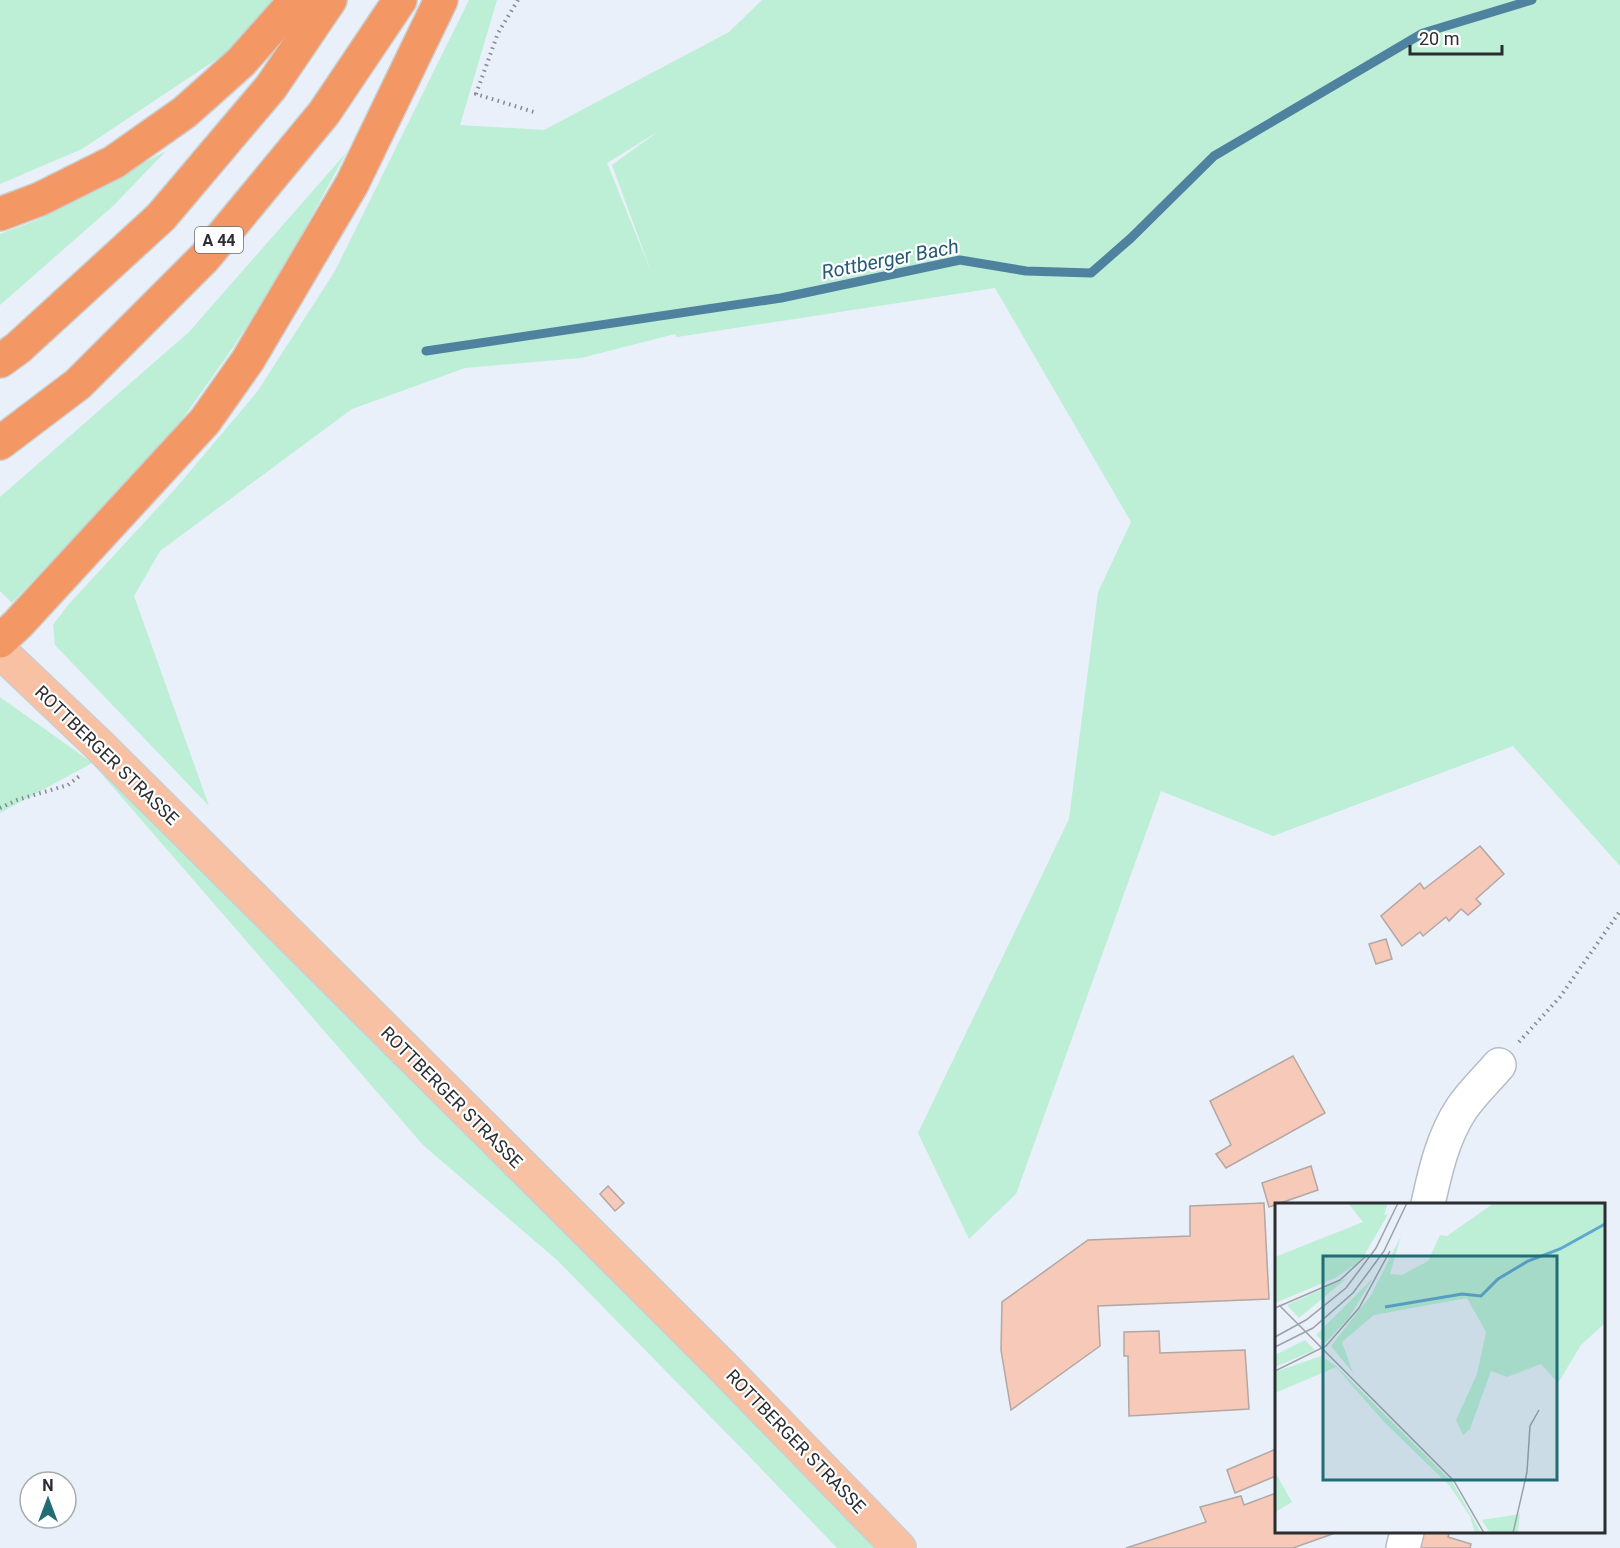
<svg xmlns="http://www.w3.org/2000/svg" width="1620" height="1548" font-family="Roboto,sans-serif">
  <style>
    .green { fill: #bdeed6; fill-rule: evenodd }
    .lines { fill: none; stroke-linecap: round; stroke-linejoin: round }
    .stream { stroke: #4f829f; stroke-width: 9 }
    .building { fill: #f6c9b9; stroke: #b3a7a3; stroke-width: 1.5 }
    .minor-casing { stroke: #b7bdc6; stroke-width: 36 }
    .major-casing { stroke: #cccdce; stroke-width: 36 }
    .highway-casing { stroke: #cccdce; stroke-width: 36 }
    .path { stroke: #858990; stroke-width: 4; stroke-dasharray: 1.5 4.5; stroke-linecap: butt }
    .minor { stroke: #fff; stroke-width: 33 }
    .major { stroke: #f8c1a3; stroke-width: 33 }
    .highway { stroke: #f39865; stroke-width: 33 }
    .labels { text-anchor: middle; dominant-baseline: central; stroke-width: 4.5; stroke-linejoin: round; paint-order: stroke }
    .shield { fill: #fff; stroke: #6b6c6f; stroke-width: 1.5 }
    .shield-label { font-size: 16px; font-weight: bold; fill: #2b2d31 }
    .street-label { font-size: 18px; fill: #2b2d31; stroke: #fff }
    .water-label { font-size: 20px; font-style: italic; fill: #235a76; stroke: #fff }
    .inset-river { fill: none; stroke: #5fa7ce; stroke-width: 3 }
    .inset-road { fill: none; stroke: #9da2a9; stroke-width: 1.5 }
    .view { fill: #226c76; fill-opacity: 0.15; stroke: #226c76; stroke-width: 3 }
    .inset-edge { fill: none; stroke: #2b2d31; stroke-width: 3 }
  </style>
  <rect width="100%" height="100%" fill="#e9f0f9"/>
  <g class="green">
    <path d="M0 0H282L259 31 82 149 0 184Z"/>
    <path d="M469 0H497L460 125 544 130 729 32 762 0H1620V866L1513 746 1273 836 1161 791 1016 1194 969 1239 918 1133 1069 819 1098 592 1131 522 995 288 677 337 675 334 581 358 465 368 352 409 160 551 134 596 209 806 55 645 53 625 68 605 176 488 257 392 335 271ZM659 131 612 165 652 274 607 163Z"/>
    <path d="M166 151 113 206 0 305V234L37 220Z"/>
    <path d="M346 153 275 284 227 356 169 438 12 603 0 591V497L189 332Z"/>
    <path d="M0 697 91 762 686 1347 876 1548H837L746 1453 558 1261 423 1145 92 763 0 813Z"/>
  </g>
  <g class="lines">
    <path class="stream" d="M426 351 781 298 960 260 1026 271 1091 273 1131 238 1214 156 1423 33 1532 0"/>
  </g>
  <g class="building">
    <path d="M1480 846 1504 874 1476 899 1481 904 1468 915 1461 909 1449 921 1446 917 1423 936 1420 932 1402 946 1381 916 1420 883 1424 889Z"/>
    <path d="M1386 939 1392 959 1376 964 1369 944Z"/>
    <path d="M1293 1056 1325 1113 1226 1168 1216 1154 1231 1145 1210 1101Z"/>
    <path d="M1311 1166 1318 1190 1269 1207 1262 1183Z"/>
    <path d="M608 1186 624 1203 615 1211 600 1194Z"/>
    <path d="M1264 1203 1269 1299 1098 1306 1100 1346 1011 1410 1001 1350 1002 1302 1088 1240 1190 1236V1206Z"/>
    <path d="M1159 1331 1160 1353 1245 1350 1249 1409 1129 1416 1128 1356H1124V1332Z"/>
    <path d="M1276 1449V1476L1235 1493 1227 1470Z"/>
    <path d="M1276 1493V1532H1338L1293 1548H1126L1206 1522 1200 1507 1241 1496 1244 1505Z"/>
    <path d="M1417 1532H1439L1449 1534 1448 1537 1471 1544 1470 1548H1413Z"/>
  </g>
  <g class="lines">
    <g class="minor-casing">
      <g id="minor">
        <path d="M1428 1204C1435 1172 1443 1136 1462 1108 1472 1093 1487 1079 1499 1065"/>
        <path d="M1403 1548 1407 1532"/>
      </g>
    </g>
    <g class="major-casing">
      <path id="major" d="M0 651 99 745 485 1129 727 1371 899 1548"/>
    </g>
    <g class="highway-casing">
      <g id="highway">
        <path d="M0 214 40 199 114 162 185 112 241 62 296 0"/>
        <path d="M0 361 18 348 161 217 271 87 330 0"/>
        <path d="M0 443 78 384 205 257 324 113 400 0"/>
        <path d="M0 641 18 624 205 421 248 360 352 184 441 0"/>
      </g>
    </g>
    <g class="path">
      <path d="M518 0 498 33 476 94 534 112"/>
      <path d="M0 808 17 800 68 785 82 774"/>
      <path d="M1519 1042 1560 997 1620 911"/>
    </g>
    <use href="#minor" class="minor"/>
    <use href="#major" class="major"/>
    <use href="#highway" class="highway"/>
  </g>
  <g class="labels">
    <rect class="shield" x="195" y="227" width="48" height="26" rx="4.5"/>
    <g class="shield-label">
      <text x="219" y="240">A 44</text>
    </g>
    <g class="street-label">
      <text transform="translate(107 755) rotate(44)">ROTTBERGER STRASSE</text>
      <text transform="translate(452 1097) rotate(45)">ROTTBERGER STRASSE</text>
      <text transform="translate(796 1441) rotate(46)">ROTTBERGER STRASSE</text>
    </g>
    <g class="water-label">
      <text transform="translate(890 259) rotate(-11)">Rottberger Bach</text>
    </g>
  </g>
  <g transform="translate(1275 1203)">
    <rect width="330" height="330" fill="#e9f0f9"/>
    <path d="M73 0H113L109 12 113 11 86 58 60 75 0 100V54L88 19ZM219 0H330V120L306 142 283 180 266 161 232 174 216 168 195 226 188 232 181 217 202 171 211 129 192 95 99 112 67 139 78 170 56 143 96 92 126 33 115 71 127 72 153 58 165 32 172 33ZM72 75 24 115 12 102ZM98 75 73 116 50 140 41 132ZM30 137 40 147 0 164V152ZM46 153 61 163 178 280 206 330H200L195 313 174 282 109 219 61 164 0 190V169ZM0 269 17 299 0 309ZM245 311 243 330H215L207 317Z" fill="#bdeed6"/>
    <path class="inset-river" d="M110 104 187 91 206 93 223 76 253 58 285 46 330 21"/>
    <path class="inset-road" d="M4 102 179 278 209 330M0 105 65 77 91 53M0 134 31 117 71 85 101 45 123 0M0 144 38 125 78 90 109 48 132 0M0 168 51 143 84 105 115 48M238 330 252 269 255 223 264 207"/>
    <path class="view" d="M48 53H282V277H48Z"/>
    <rect width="330" height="330" class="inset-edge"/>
  </g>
  <g transform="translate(48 1500)"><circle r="28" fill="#ffffff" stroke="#aaabad" stroke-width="1.5"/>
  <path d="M0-4.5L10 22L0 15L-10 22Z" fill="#226c76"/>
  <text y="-9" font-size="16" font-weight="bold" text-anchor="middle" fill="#2b2d31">N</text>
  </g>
  <path d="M1410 45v9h92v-9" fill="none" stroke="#2b2d31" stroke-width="3"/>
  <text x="1419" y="45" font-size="18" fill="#2b2d31" stroke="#ffffff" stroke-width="4.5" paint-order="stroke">20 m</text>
</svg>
